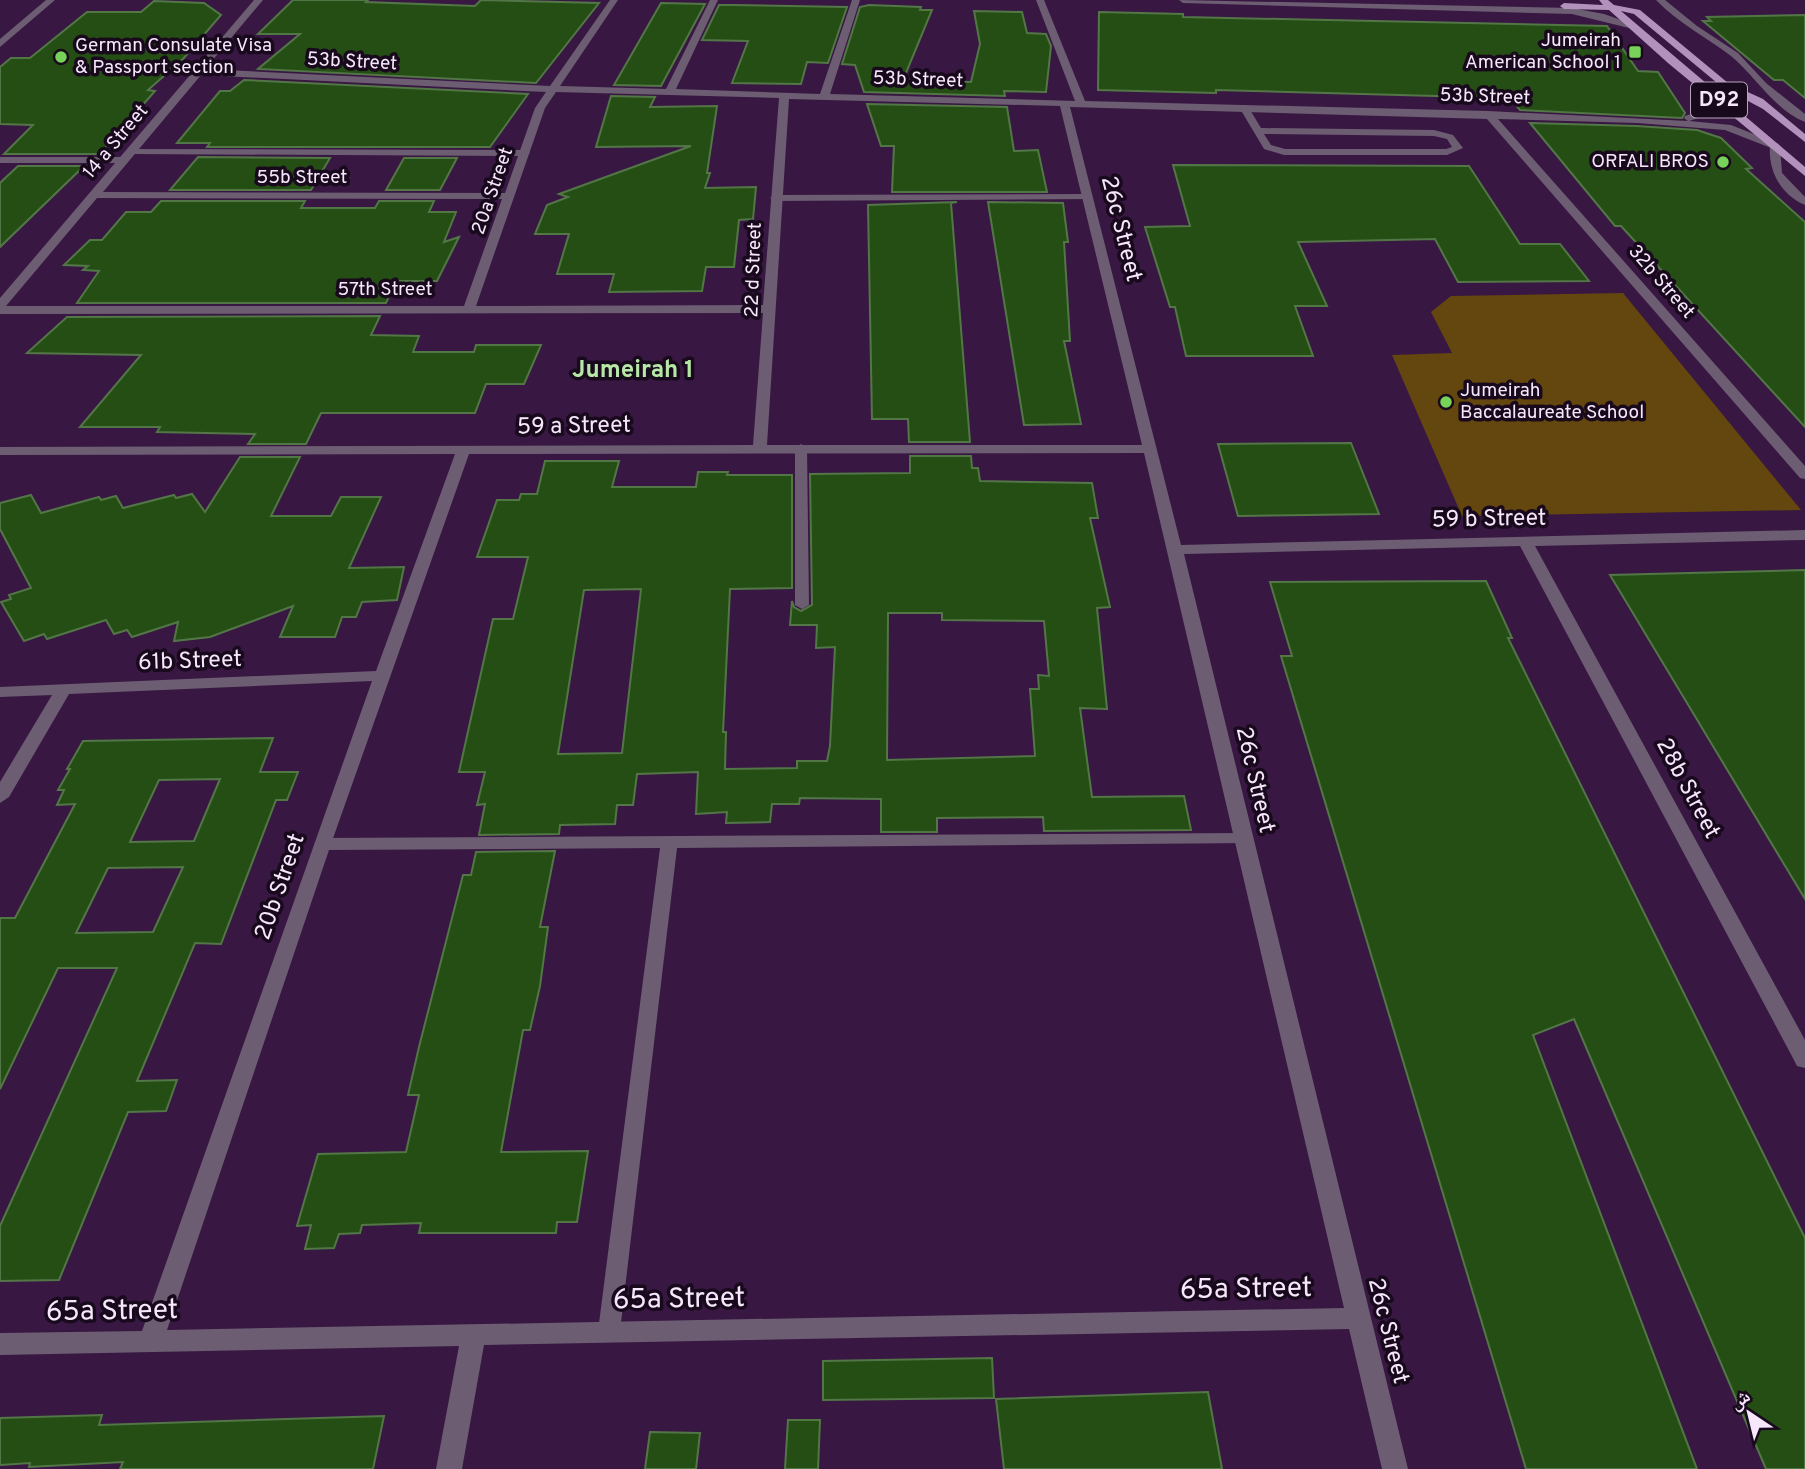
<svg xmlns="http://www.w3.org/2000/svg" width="1805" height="1469" font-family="Overpass,'Noto Naskh Arabic',sans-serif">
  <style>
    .green { fill: #64460f }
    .building { fill: #254e15; stroke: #537647; stroke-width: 2; fill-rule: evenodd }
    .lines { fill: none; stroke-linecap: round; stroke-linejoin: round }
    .service { fill: #6d5d72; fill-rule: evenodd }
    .minor { fill: #6d5d72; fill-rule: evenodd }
    .primary { fill: #b292bc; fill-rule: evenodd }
    .poi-dot { fill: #78d158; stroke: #180a1c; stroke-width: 2.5 }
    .labels { text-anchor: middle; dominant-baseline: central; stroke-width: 7; stroke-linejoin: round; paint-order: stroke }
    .far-poi-label { font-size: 19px; fill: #f7e7fc; stroke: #180a1c; text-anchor: end }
    .far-street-label { font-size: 19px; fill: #f7e7fc; stroke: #180a1c }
    .shield { fill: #180a1c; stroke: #b4a5b9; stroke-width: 2 }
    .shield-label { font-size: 21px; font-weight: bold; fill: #f7e7fc }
    .street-label { font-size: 23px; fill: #f7e7fc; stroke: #180a1c }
    .far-district-label { font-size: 24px; font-weight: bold; fill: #b7e7a7; stroke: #180a1c }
    .near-street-label { font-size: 28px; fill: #f7e7fc; stroke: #180a1c }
  </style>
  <rect width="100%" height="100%" fill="#381842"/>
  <path class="green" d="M1623 293 1801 510 1462 516 1392 355 1452 353 1431 312 1451 296Z"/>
  <g class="building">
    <path d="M293 0H368L366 2 475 6 481 0 599 3 536 83 258 69 300 34H258Z"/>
    <path d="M154 1 204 3 221 15 183 59 148 90 155 91 100 154H4L33 125 0 124V67L11 58H30L87 12H141Z"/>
    <path d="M661 3 705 4 661 86 614 85Z"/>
    <path d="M719 5H731L847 7 828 63 807 62 801 84 732 83 748 41 702 40Z"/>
    <path d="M869 5 921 7 920 10H932L903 80 971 82 980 44 974 11 1022 12 1027 33 1046 34 1051 46 1046 92 1004 91 1005 96 864 92 855 65 842 64 860 7Z"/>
    <path d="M1099 12 1183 14V17L1607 26 1638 71 1658 72 1685 113 1682 118 1520 110 1510 98 1216 90V93L1098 90Z"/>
    <path d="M1805 15V98L1783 80H1774L1703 21H1711L1707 17Z"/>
    <path d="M244 80 528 94 490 147H207L210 143H177L220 91H230Z"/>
    <path d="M611 96 655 97 650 107 717 106 707 173H710L705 188 756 187 753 219 739 220 734 267H706L702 291 609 292 614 274H557L569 234H535L547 205 568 197 559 194 691 146 596 147Z"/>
    <path d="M867 104 1007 107 1014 151 1038 150 1047 192H892L894 146H881Z"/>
    <path d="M1530 123 1637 126 1697 130 1721 138 1752 168 1746 169 1805 222V427L1621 226H1615Z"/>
    <path d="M198 157 330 158 311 190H170Z"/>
    <path d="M404 158H457L440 190H386Z"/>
    <path d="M1173 165 1469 166 1520 244H1560L1589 281 1458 282 1435 239 1298 242 1327 306H1295L1313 356H1186L1175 307H1170L1145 227 1190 226Z"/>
    <path d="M18 166H90L82 168 0 247V183Z"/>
    <path d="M161 201H305L301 208H375L379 201H434L429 212H456L444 242 459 237 437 281H396L386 303H77L99 271 83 270 88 266 64 265 90 240H102L126 212H151Z"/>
    <path d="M957 202 951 203 970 442H909L908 419H872L868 205Z"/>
    <path d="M988 202 1063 203 1068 242H1064L1070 341H1064L1081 424 1024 425Z"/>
    <path d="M380 316 371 335 419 336 413 352H474L476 345H541L524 384H486L475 413H321L306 444H248L255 434 157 432 160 427H80L141 355 27 353 67 317Z"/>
    <path d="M1351 443 1379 514 1238 516 1218 444Z"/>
    <path d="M910 456H971L972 468H978L980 481 1092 483 1098 518H1090L1110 607 1097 608 1107 709 1080 708 1092 797 1184 796 1191 830 1044 831 1043 817 937 818V832H881V799L800 798 799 804H772L770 822 726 823 727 812 696 814 698 772 637 774 633 805H617L615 824 560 825 559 834 479 835 485 804 477 805 485 772H459L493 619H513L528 557H477L497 500H519L521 494H537L545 461H619L612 487H696L698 472H728L727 475H792V588L730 589 723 732H726L725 769 797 768V761H827L830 746 835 647 816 648 817 625H790L792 601 794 607 801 611 812 605 810 474 910 473ZM641 589 622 753 558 754 584 590ZM888 613H942V620L1044 621 1049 676 1038 675 1039 689H1030L1035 756 887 760Z"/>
    <path d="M240 457H300L271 516H331L341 497H381L349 568 404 567 397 600 362 602 356 617H342L335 637H280L293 606 210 637 174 641 178 622 132 637 127 630 114 634 106 620 47 639 44 634 24 641 1 602 11 599 9 595 31 588 0 529V503L31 495 41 513 99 497 101 500 116 496 123 508 174 495 176 498 192 494 205 512Z"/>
    <path d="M1805 570V899L1610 575Z"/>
    <path d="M1486 581 1512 638H1508L1805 1238V1469H1766L1574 1019 1533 1035 1697 1469H1526L1281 656H1292L1270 582Z"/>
    <path d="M273 738 260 772H298L287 800H276L221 944 195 943 137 1081 177 1080 166 1111 128 1112 59 1280 0 1281V1226L117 968H58L0 1089V918H15L75 804 57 805 64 790H58L70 769H67L83 741ZM220 779 194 841 130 842 159 780ZM183 867 153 932 76 933 108 868Z"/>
    <path d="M555 851 540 927H548L540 986 530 1030H523L501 1152 588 1151 577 1222H557L556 1233H419L421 1223 362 1225 360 1233 339 1234 334 1248 305 1249 311 1225 297 1226 318 1154 406 1152 419 1095H408L419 1047 463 875H471L476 852Z"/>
    <path d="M992 1358 994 1398 823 1400V1361Z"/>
    <path d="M1208 1392 1222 1469H1004L996 1399Z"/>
    <path d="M102 1415 99 1425 384 1416 373 1469H120L123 1462 29 1467 30 1463 0 1465V1418Z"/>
    <path d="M788 1420H820L818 1469H785Z"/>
    <path d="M650 1432 700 1433 696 1469H645Z"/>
  </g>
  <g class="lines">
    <g class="service">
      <path d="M1241 105H1247L1261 128 1434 130 1453 135 1463 148 1447 155H1284L1264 149 1239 107ZM1264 134 1434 136 1447 139 1452 147 1446 149H1285L1271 145Z"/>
      <path d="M1775 143 1780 146 1782 173 1805 197V205C1781 195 1768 171 1770 146Z"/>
      <path d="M128 149 525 150 530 153 525 156 131 154 128 153Z"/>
      <path d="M0 157H123L128 160 123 163H0Z"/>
      <path d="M1087 194 1092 197 1091 199 775 201 770 198 775 195Z"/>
      <path d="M801 444 807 448 809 605 802 609 795 605V448Z"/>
      <path d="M1243 833 1249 835 1251 839 1249 843 677 848 620 1331 617 1338 609 1341 601 1338 598 1331 660 848 322 850 314 844 322 838Z"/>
    </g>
    <g class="minor">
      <path d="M46 0H55L0 47V39Z"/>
      <path d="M254 0H263L205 69 550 86 610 0H618L560 86 666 89 710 0H718L676 89 820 94 852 0H860L830 94 1075 101 1036 0H1044L1085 101 1488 111 1688 121 1684 118 1685 116 1709 108 1712 96H1720L1718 112 1689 121 1731 125 1779 144V148H1771L1725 130 1637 123 1498 119 1805 466V479L1800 478 1487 119 1070 107 1181 545 1805 530V540L1535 546 1805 1040V1068L1797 1066 1794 1060 1520 546 1184 554 1408 1469H1382L1349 1329 484 1345 462 1469H436L459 1346 0 1355V1333L142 1331 372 681 69 694 9 797 0 803V782L52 695 0 697V687L376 671 455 454 0 455V447L753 445 763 313 0 314V298ZM201 75 546 92 535 108 505 193 103 192ZM556 92 779 98 763 305 476 306 545 108ZM789 99 1060 106 1142 445H767ZM97 198 502 199 464 306H6ZM1144 453 1344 1308 167 1330 331 844 469 454Z"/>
      <path d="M1179 0 1572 8 1604 14 1638 26 1633 29 1572 14 1183 3Z"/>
      <path d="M1656 0H1665L1697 26 1738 53 1766 83 1805 114V122C1775 110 1755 76 1731 56 1706 37 1678 23 1656 0Z"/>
    </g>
    <path class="primary" d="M1599 0H1608L1614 5 1640 10 1728 83 1763 99 1805 134V142L1763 109 1722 87 1634 14 1621 11 1805 167V176L1668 63 1609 10 1564 9 1560 6 1564 3 1603 5Z"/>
  </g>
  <g class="poi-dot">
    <rect x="1628" y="45" width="14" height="14" rx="3.5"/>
    <circle cx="61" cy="57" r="7"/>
    <circle cx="1723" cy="162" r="7"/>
    <circle cx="1446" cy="402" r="7"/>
  </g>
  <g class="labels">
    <g class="far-poi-label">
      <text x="1621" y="41">Jumeirah<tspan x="1621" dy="22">American School 1</tspan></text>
      <text x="75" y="46" text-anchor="start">German Consulate Visa<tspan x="75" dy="22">&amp; Passport section</tspan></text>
      <text x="1709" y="162">ORFALI BROS</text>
      <text x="1460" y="391" text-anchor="start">Jumeirah<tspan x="1460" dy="22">Baccalaureate School</tspan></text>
    </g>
    <g class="far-street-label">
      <text transform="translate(352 62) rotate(3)">53b Street</text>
      <text transform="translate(918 80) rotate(2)">53b Street</text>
      <text transform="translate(1485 97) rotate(2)">53b Street</text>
      <text transform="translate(116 142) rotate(-50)">14 a Street</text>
      <text x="302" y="178">55b Street</text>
      <text transform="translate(493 191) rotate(-71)">20a Street</text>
      <text transform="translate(754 270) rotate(-88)">22 d Street</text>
      <text transform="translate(1661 282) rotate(49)">32b Street</text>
      <text x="385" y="290">57th Street</text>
    </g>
    <rect class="shield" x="1691" y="82.5" width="56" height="35" rx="5"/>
    <g class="shield-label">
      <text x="1719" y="100">D92</text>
    </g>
    <g class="street-label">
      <text transform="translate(1120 229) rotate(76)">26c Street</text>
      <text transform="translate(574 427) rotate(-1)">59 a Street</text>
      <text transform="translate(1489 520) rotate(-1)">59 b Street</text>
      <text transform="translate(190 662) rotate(-2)">61b Street</text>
      <text transform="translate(1254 780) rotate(77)">26c Street</text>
      <text transform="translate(1687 789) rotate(62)">28b Street</text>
      <text transform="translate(281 887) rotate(-71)">20b Street</text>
      <text transform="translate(1387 1331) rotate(76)">26c Street</text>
    </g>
    <g class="far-district-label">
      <text x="633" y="371">Jumeirah 1</text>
    </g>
    <g class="near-street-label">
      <text transform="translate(1246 1290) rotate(-1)">65a Street</text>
      <text transform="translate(679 1300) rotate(-1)">65a Street</text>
      <text transform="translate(112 1312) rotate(-1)">65a Street</text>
    </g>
  </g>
  <g transform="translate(1749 1413) rotate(325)" stroke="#180a1c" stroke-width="5" paint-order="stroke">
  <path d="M0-5L12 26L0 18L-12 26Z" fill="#f7e7fc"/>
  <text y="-10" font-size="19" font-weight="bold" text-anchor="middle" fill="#f7e7fc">ش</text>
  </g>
</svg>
